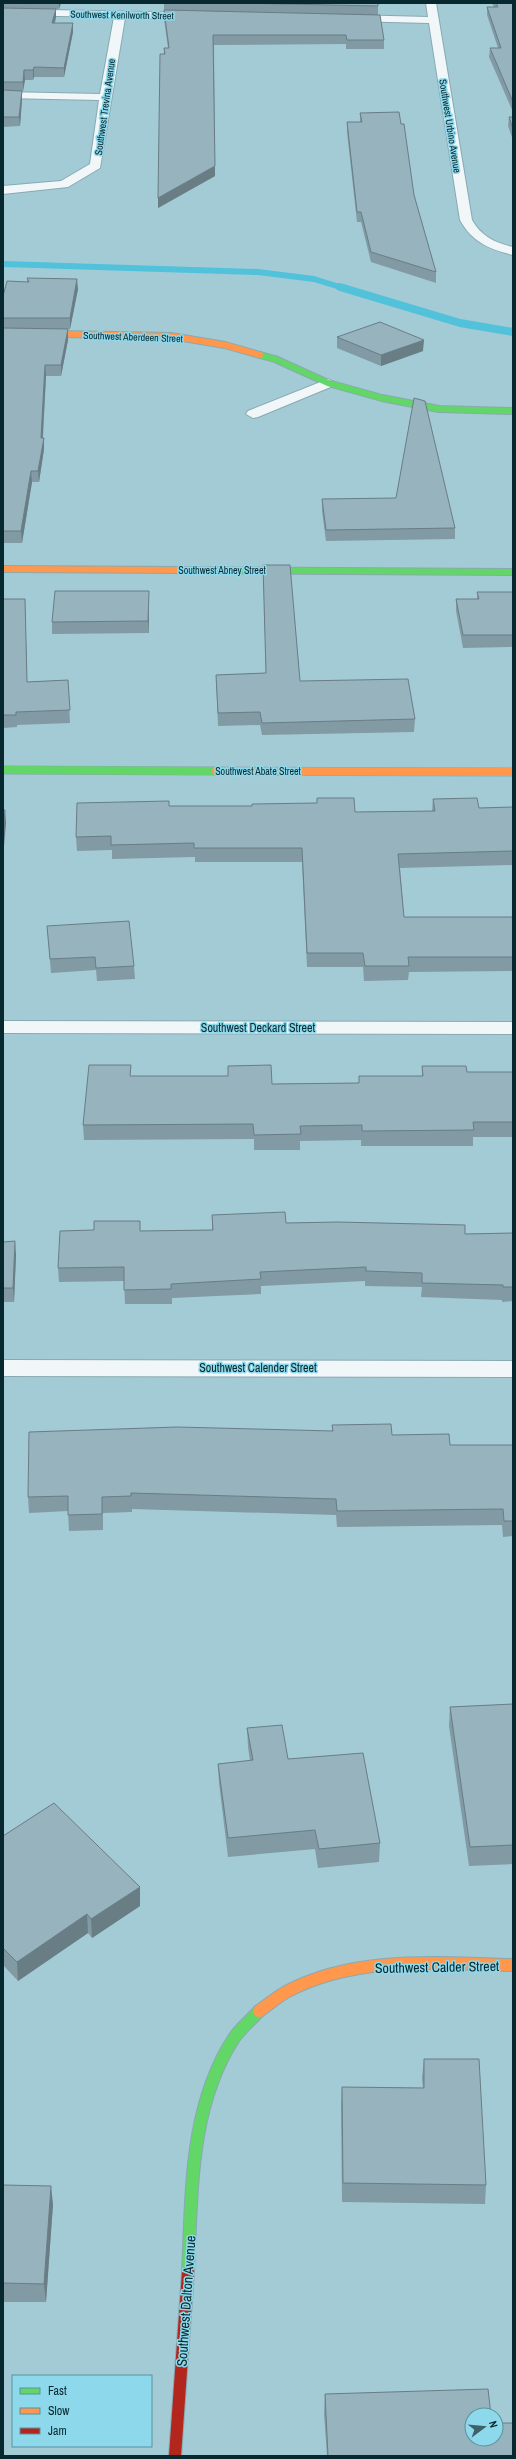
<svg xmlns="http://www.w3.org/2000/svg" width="516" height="2459" font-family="'Archivo Narrow',sans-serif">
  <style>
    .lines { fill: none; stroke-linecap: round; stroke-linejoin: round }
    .stream-far1 { stroke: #52c2da; stroke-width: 6 }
    .stream { stroke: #52c2da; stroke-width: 8 }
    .street-casing { stroke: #89a9b1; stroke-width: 2 }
    .fast-far2-casing { stroke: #89a9b1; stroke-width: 8 }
    .fast-far1-casing { stroke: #89a9b1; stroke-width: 9 }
    .fast-casing { stroke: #89a9b1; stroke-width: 14 }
    .slow-far2-casing { stroke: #89a9b1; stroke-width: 8 }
    .slow-far1-casing { stroke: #89a9b1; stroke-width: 9 }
    .slow-casing { stroke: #89a9b1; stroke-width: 14 }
    .jam-casing { stroke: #89a9b1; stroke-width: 14 }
    .street { fill: #f1f7f9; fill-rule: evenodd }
    .fast-far2 { stroke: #63d668; stroke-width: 6 }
    .fast-far1 { stroke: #63d668; stroke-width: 8 }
    .fast { stroke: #63d668; stroke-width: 12 }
    .slow-far2 { stroke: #ff974d; stroke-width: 6 }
    .slow-far1 { stroke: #ff974d; stroke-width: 8 }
    .slow { stroke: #ff974d; stroke-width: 12 }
    .jam { stroke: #b3261e; stroke-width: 12 }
    .wall { fill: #819aa3 }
    .shaded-wall { fill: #697d85 }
    .building { fill: #96b3be; stroke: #697d85 }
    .labels { text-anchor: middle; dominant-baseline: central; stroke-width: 3; stroke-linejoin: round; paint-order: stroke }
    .far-street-label { font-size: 10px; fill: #08282f; stroke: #8ed8eb }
    .street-label { font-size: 12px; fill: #08282f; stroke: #8ed8eb }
    .near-street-label { font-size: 14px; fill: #08282f; stroke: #8ed8eb }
  </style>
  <rect width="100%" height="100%" fill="#a3cbd6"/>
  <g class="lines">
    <path class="stream-far1" d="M3 264 258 272 314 279 343 288"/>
    <path class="stream" d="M340 287 460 323 513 332"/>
    <g class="street-casing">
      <g id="street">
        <path d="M426 3H436L472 220C481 236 495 243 513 247V255C489 249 472 242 460 220L429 23 350 21 345 18 350 15 428 17Z"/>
        <path d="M3 9 194 13 199 16 194 19 125 18 100 168 68 187 3 194V186L61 181 90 164 99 100 3 98V92L100 94 114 17 3 15Z"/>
        <path d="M328 379 335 383 333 386 258 417 253 418 246 414 248 411Z"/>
        <path d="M3 1021 513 1022V1034L3 1033Z"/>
        <path d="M3 1360 513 1361V1377L3 1376Z"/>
      </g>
    </g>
    <g class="fast-far2-casing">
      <g id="fast-far2">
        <path d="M260 355 275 359 328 383 382 398 439 409 513 411"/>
        <path d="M183 570 513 572"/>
      </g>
    </g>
    <g class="fast-far1-casing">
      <path id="fast-far1" d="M3 770 216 771"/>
    </g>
    <g class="fast-casing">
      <path id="fast" d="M188 2272C192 2193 189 2107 234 2038 241 2028 251 2020 259 2011"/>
    </g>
    <g class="slow-far2-casing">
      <g id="slow-far2">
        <path d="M3 333 171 336 225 345 260 355"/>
        <path d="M3 569 183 570"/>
      </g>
    </g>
    <g class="slow-far1-casing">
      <path id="slow-far1" d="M216 771 513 772"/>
    </g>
    <g class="slow-casing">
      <path id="slow" d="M259 2011C268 2005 277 1997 286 1992 355 1955 438 1963 513 1965"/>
    </g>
    <g class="jam-casing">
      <path id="jam" d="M175 2456 188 2272"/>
    </g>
    <use href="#street" class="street"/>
    <use href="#fast-far2" class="fast-far2"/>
    <use href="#fast-far1" class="fast-far1"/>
    <use href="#fast" class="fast"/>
    <use href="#slow-far2" class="slow-far2"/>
    <use href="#slow-far1" class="slow-far1"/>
    <use href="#slow" class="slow"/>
    <use href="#jam" class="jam"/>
  </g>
  <g class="wall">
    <path d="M3 3H61L59 9H54L56 17 55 23 73 32 64 77H34L33 80H25L23 91H22V100L20 126 3 127Z"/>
    <path d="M164 3H378V15L384 40V49H346V44L214 45 215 176 158 208V198L164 48H168L164 19Z"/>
    <path d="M492 3H513V112L489 57 490 49 498 48 487 15V7H494Z"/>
    <path d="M360 113 414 195 436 272V283L371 262 361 222H357L347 132V122H360Z"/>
    <path d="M509 117H513V140L508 126Z"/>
    <path d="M27 278 78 289 70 329H63H68V340L61 376H46L43 438H44V449L39 482H32L22 543H3V296L27 282Z"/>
    <path d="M337 337 423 351 381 366 337 348Z"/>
    <path d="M322 499 455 528V539L326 541 322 511Z"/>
    <path d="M263 565 300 681 415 719 414 732 262 735 260 725 218 726 216 675 266 673Z"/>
    <path d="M477 592H513V647L463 648 456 611V599H477Z"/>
    <path d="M3 599 25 611 27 682 68 680 70 723 17 725V727L3 728Z"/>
    <path d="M149 603V633L52 634V622Z"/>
    <path d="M317 798 355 812 432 811 433 799 479 808 513 807V865L400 868 404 917 513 922V971L409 972 408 980 364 981 363 967H307L302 862H195V857L112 859V850L77 851 76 837 169 806H252L317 803Z"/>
    <path d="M47 926 134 966 135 979 97 981 96 970 51 973Z"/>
    <path d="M422 1066 467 1072H513V1137H473V1146H361V1140L300 1141V1150H254V1139L84 1140 83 1125 131 1076 272 1084 359 1083V1076H422Z"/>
    <path d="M212 1215 286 1223 465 1234 513 1233V1301L502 1302V1300L421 1297 422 1287 365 1286V1281L261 1286V1294L172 1298V1304H125L124 1281 59 1282 58 1268 140 1231 212 1230Z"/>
    <path d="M3 1242 16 1255 14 1302H3Z"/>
    <path d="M332 1425 450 1445H513V1536L503 1537 502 1525 337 1527 336 1515 132 1509V1512L103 1513V1530L69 1531 68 1511 29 1513 28 1497 332 1431Z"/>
    <path d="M513 1704V1864L469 1866 449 1726 450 1707Z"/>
    <path d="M247 1728 288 1759 380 1843 379 1862 318 1868 315 1849 228 1857 219 1783 218 1764 250 1761 248 1747Z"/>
    <path d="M3 1836 140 1906 92 1938 88 1933 18 1981 3 1965Z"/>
    <path d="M424 2059 486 2185 485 2204 342 2202 341 2105 342 2087 423 2088 422 2078Z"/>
    <path d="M3 2185 53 2204 46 2302H3Z"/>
    <path d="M325 2394 472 2439 513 2456H327L324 2413Z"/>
  </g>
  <g class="shaded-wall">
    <path d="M59 3H61L59 9Z"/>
    <path d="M56 9V17L52 32V23Z"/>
    <path d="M73 23V32L64 77V68Z"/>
    <path d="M34 67V77L33 80V70Z"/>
    <path d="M24 70 25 80 23 91V82Z"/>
    <path d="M22 91V100L20 126 19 117Z"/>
    <path d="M215 166V176L158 208V198Z"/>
    <path d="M77 279 78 289 70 329V318Z"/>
    <path d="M68 329V340L61 376V365Z"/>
    <path d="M424 340 423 351 381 366V355Z"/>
    <path d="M45 365 46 376 42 448 44 438V449L39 482 38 471 41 438Z"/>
    <path d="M31 471 32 482 22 543 21 531Z"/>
    <path d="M149 591V633L148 621Z"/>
    <path d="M25 599V611L27 695V682Z"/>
    <path d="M5 810 6 823 3 858V837Z"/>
    <path d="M15 1241 16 1255 14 1302 13 1288Z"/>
    <path d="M140 1887V1906L92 1938 91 1919Z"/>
    <path d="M87 1914 88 1933 18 1981 17 1962Z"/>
    <path d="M51 2186 53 2204 46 2302 44 2284Z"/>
  </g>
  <g class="building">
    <path d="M237 3H378V6Z"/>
    <path d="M496 3H513V102L490 48H501L487 7H498Z"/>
    <path d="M3 8 56 9 52 23H73L64 68 34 67 33 70H24L23 82H3Z"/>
    <path d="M164 10 380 15 384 40H347L346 35H213L215 166 158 198 160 54H165L164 48H169Z"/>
    <path d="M3 90 22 91 19 117H3Z"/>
    <path d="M399 112 401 124H404L414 195 436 272 371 252 361 212H357L347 122H362L360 113Z"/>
    <path d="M509 117H513V129Z"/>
    <path d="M27 278 77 279 70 318H3V296L7 281 29 282Z"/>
    <path d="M380 322 424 340 381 355 337 337Z"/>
    <path d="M3 328 68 329 61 365H45L41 438H44L38 471H31L21 531H3Z"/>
    <path d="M414 398 425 401 455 528 326 530 322 499 396 498Z"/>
    <path d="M263 565H290L300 681 408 679 415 719 262 723 260 712 218 713 216 675 266 673Z"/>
    <path d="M55 591H149L148 621 52 622Z"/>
    <path d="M477 592H513V635H463L456 599H479Z"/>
    <path d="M3 599H25L27 682 68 680 70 710 16 712V715H3Z"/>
    <path d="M317 798H354L355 812 435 811 433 799 477 798 479 808 513 807V851L398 854 404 917H512L513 922V957H408L409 966H365L363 953H307L302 848H194V843L111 845V836L76 837 77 803 169 801V806H252V804L317 803Z"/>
    <path d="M3 810H5L3 837Z"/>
    <path d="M129 921 134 966 96 968 95 957 50 959 47 926Z"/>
    <path d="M89 1065H131L130 1076H228V1066L271 1065 272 1084 359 1083V1076H423L422 1066H466L467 1072H513V1122H473L474 1130 362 1131V1125L300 1126 301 1134 254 1135 253 1124 83 1125Z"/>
    <path d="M285 1212 286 1223 338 1222 465 1225V1234L513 1233V1287H503V1285L422 1283V1273L366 1271V1267L260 1272 261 1279 171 1284V1289L124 1290V1267L58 1268 60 1231 94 1230V1221H140V1231L213 1230 212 1215Z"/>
    <path d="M15 1241 13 1288H3V1242Z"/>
    <path d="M391 1424 392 1435 449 1434 450 1445H513V1521H504L503 1509 337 1511 336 1499 131 1493V1496L102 1497V1514L68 1515V1496L28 1497 29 1432 177 1427 333 1431 332 1425Z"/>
    <path d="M513 1704V1845L470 1847 450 1707Z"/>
    <path d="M282 1725 288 1759 363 1753 380 1843 319 1849 315 1830 228 1838 218 1764 253 1760 247 1728Z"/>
    <path d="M54 1803 140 1887 91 1919 87 1914 17 1962 3 1948V1836Z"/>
    <path d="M424 2059H479L486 2185 343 2183 342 2087 424 2088Z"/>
    <path d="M3 2185 51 2186 44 2284 3 2283Z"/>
    <path d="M488 2389 491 2415H472V2439H496V2423H513V2456H328L325 2394Z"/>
  </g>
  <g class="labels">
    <g class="far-street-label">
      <text transform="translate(122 15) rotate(1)">Southwest Kenilworth Street</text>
      <text transform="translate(105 107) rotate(-82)">Southwest Trevina Avenue</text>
      <text transform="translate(450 126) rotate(81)">Southwest Urbino Avenue</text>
      <text transform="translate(133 337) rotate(2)">Southwest Aberdeen Street</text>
      <text x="222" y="570">Southwest Abney Street</text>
      <text x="258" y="771">Southwest Abate Street</text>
    </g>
    <g class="street-label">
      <text x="258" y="1028">Southwest Deckard Street</text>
      <text x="258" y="1368">Southwest Calender Street</text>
    </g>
    <g class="near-street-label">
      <text transform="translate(437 1967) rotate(-1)">Southwest Calder Street</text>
      <text transform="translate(186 2301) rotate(-86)">Southwest Dalton Avenue</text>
    </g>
  </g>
  <rect width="516" height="2459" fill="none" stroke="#08282f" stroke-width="8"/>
  <rect x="12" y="2375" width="140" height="72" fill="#8ed8eb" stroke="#5892a0"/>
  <rect x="20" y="2388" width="20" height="6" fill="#63d668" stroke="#5892a0"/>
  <text x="48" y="2395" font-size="12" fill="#08282f">Fast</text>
  <rect x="20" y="2408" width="20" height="6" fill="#ff974d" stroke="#5892a0"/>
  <text x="48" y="2415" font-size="12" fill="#08282f">Slow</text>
  <rect x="20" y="2428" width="20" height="6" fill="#b3261e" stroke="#5892a0"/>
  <text x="48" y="2435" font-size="12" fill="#08282f">Jam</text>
  <g transform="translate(484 2427) rotate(74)"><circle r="19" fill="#8ed8eb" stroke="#5892a0"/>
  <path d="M0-3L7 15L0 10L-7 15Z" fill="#3e6169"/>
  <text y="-6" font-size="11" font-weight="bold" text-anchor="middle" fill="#08282f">N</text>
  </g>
</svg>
